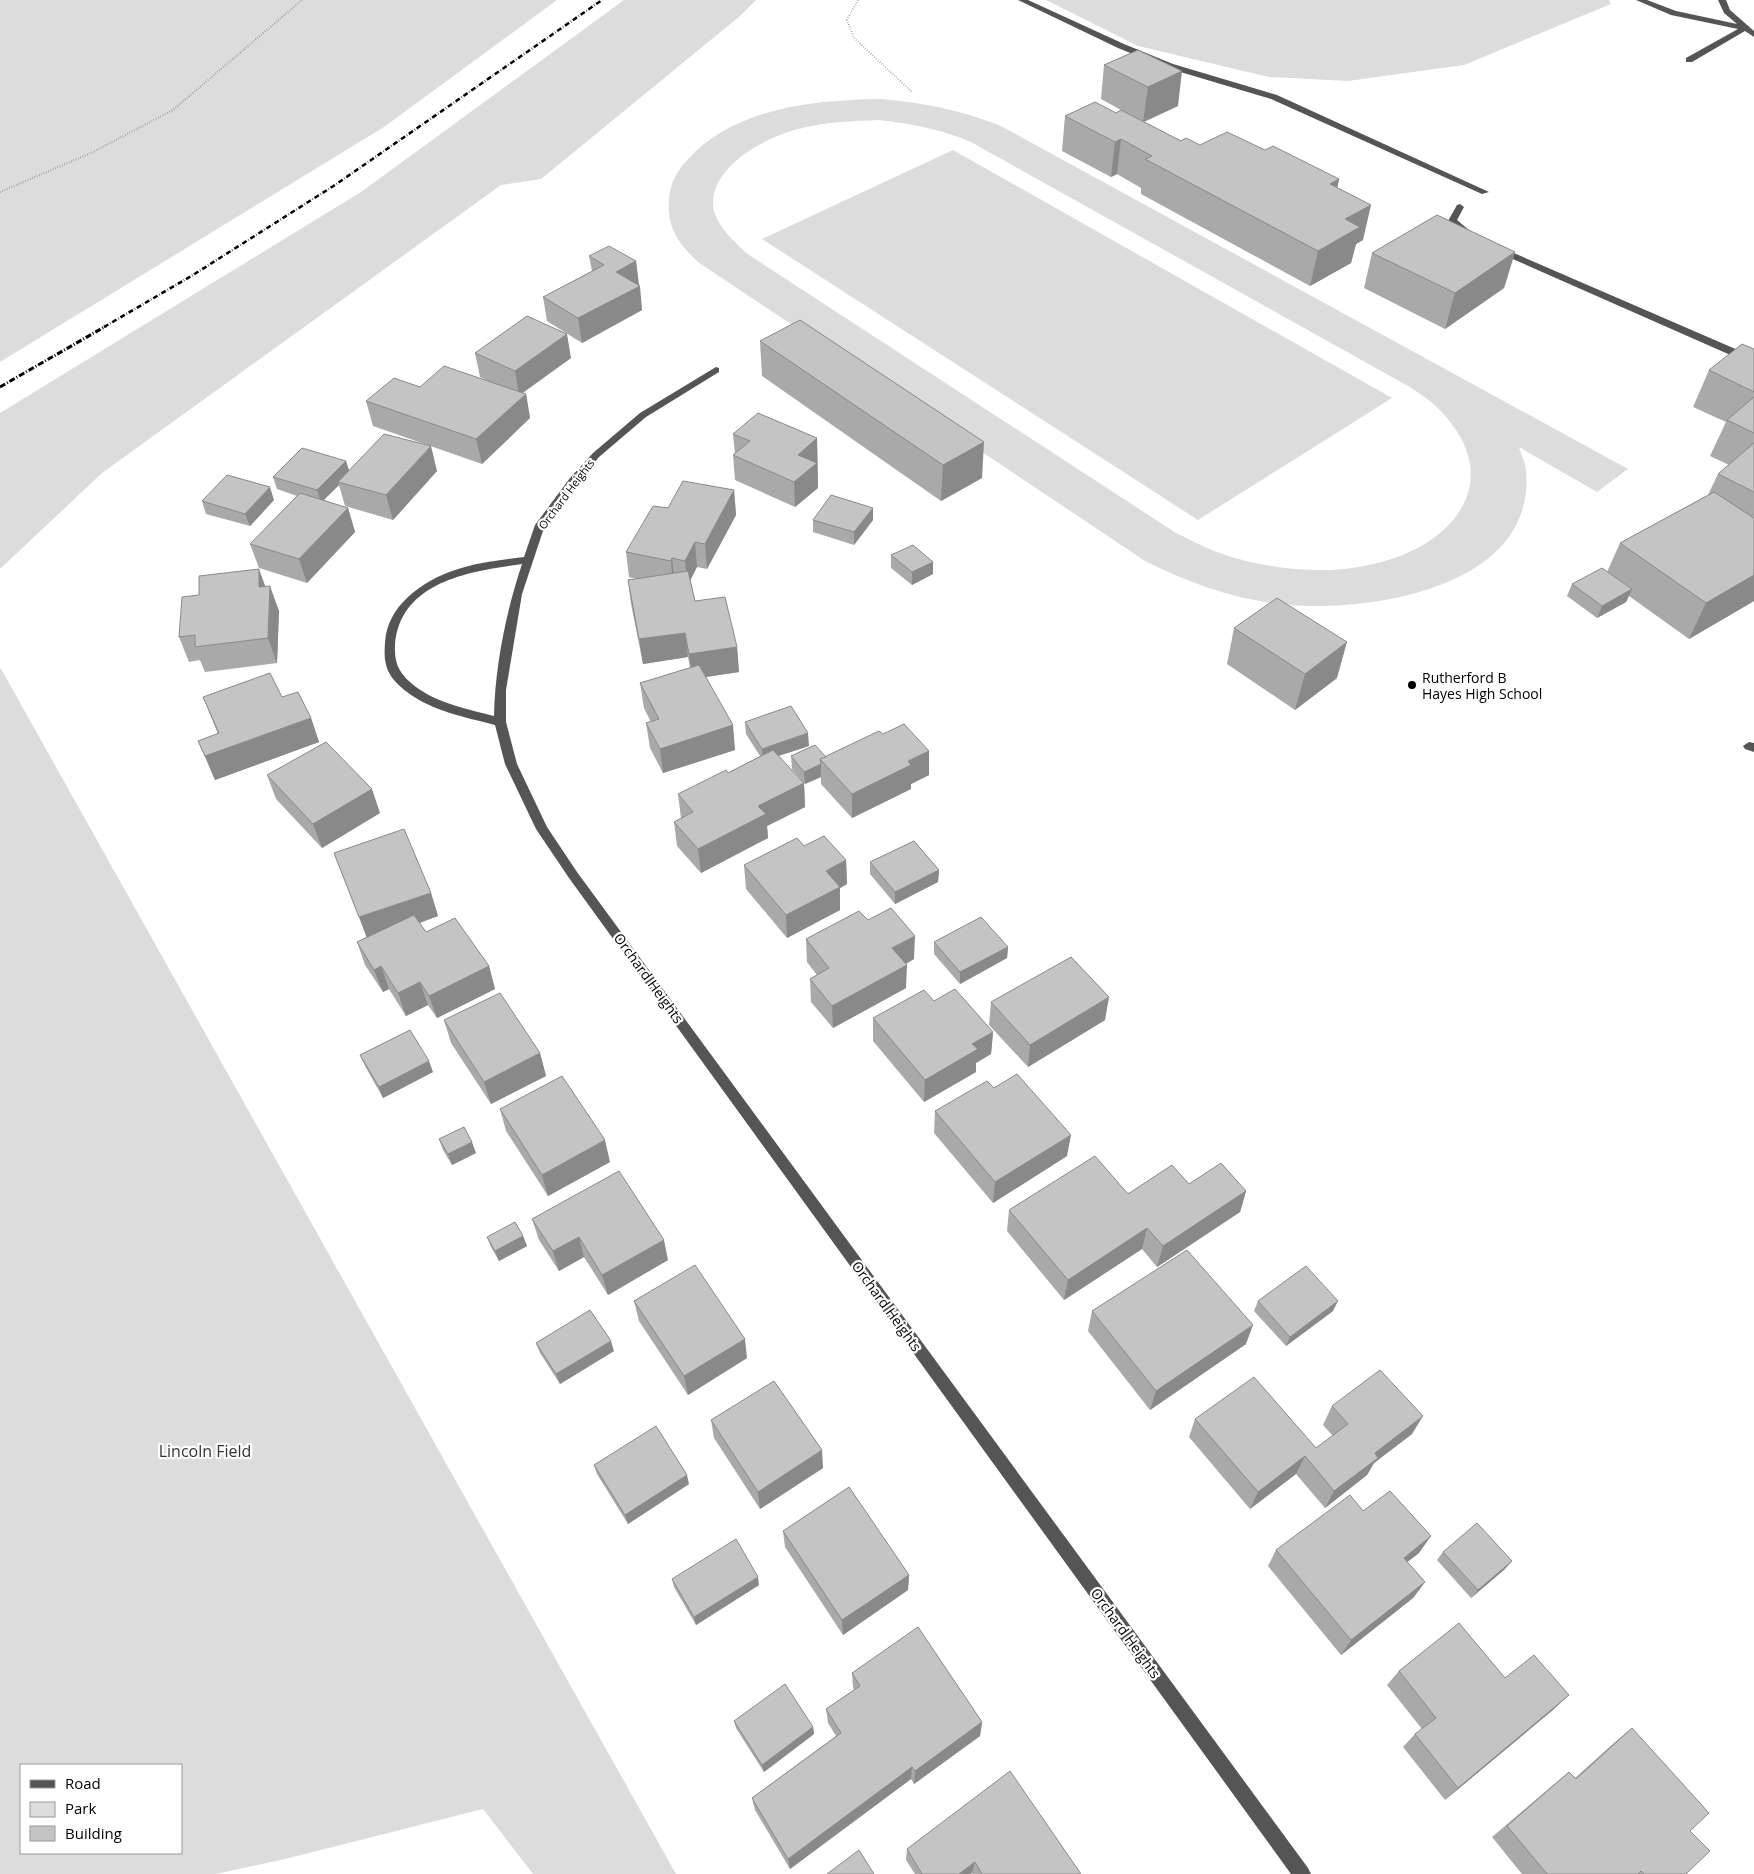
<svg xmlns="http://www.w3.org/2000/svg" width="1754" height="1874" font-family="'Open Sans',sans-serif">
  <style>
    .green { fill: #dcdcdc; fill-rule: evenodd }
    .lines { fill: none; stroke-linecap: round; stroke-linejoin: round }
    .path { stroke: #777; stroke-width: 2; stroke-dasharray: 0.5 2; stroke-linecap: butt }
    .minor { fill: #555; fill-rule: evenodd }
    .rail-far1 { stroke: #000; stroke-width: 2.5; stroke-dasharray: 5 2 0.5 2; stroke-linecap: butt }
    .rail { stroke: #000; stroke-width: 3; stroke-dasharray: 6 2 1 2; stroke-linecap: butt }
    .wall { fill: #a9a9a9 }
    .shaded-wall { fill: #898989 }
    .building { fill: #c4c4c4; stroke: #898989 }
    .poi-dot { fill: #000; stroke: #fff; stroke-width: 2 }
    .labels { text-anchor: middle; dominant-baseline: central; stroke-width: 4.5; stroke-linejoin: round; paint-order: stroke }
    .far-street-label { font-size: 11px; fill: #000; stroke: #fff }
    .poi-label { font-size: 14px; fill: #000; stroke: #fff; text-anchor: start }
    .street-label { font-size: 14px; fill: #000; stroke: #fff }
    .near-park-label { font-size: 16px; fill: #333; stroke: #fff }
  </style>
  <rect width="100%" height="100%" fill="#fff"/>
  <g class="green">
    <path d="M0 0H557L384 127 0 362Z"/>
    <path d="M624 0H756L740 16 541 179 501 185 102 473 0 569V413L361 192Z"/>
    <path d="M1046 0H1609L1611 4 1464 65 1348 81 1269 77 1138 46Z"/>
    <path d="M882 99C924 103 961 110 1001 126L1628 469 1597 492 1519 447C1521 455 1526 464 1526 472 1536 590 1363 614 1278 604 1231 598 1187 582 1145 561L698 262C678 243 667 228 669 199 670 183 677 171 688 159 735 107 816 100 882 99ZM879 120C912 124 941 129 971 142L1408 386C1424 396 1440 407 1451 423 1495 480 1460 533 1400 556 1374 566 1342 571 1314 570 1283 569 1246 563 1217 552 1203 547 1189 539 1176 533L749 255C735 243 712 222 713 202 714 164 767 137 798 129 825 122 852 121 879 120Z"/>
    <path d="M953 150 1392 398 1198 520 762 239Z"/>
    <path d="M0 667 676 1874H533L483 1809 285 1859 216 1874H0ZM21 1765H181V1853H21Z"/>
  </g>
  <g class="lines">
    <g class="path">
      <path d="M858 0 847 20 854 38 912 92"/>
      <path d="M0 192 91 153 173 110 302 0"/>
    </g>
    <g class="minor">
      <path d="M1018 0H1028L1124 44 1173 64 1277 95 1489 192 1482 194 1271 99 1167 68 1118 48Z"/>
      <path d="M1636 0H1647L1676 11 1737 24 1724 13 1718 0H1726L1730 10 1754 31V37L1745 31 1692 62H1686V58L1738 29 1671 15Z"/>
      <path d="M1460 204 1464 207 1457 220 1470 231V235H1464L1448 221 1457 205Z"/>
      <path d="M1500 247 1754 357V363L1744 361 1497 252 1496 250Z"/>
      <path d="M716 367 719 368V372L646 417 599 457 578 482 544 528 522 594 506 690V722L517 764 547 827 577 872 1308 1868 1311 1874H1291L569 878 536 829 505 764 495 725C465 717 432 711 407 692 388 677 383 666 385 643 386 624 395 609 408 597 441 567 481 562 524 557L535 525 570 478 593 453 640 413ZM522 564C506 612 495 666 494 716 468 709 439 704 416 687 400 675 394 665 395 645 400 581 471 571 522 564Z"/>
      <path d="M1749 742 1754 743V752L1745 749 1743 746Z"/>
    </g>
    <path class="rail-far1" d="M104 327 193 275 335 185 602 0"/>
    <path class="rail" d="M0 387 106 326"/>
  </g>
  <g class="wall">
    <path d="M1138 50 1178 106 1144 122 1181 141 1200 145 1265 150 1339 179 1337 188 1363 240 1356 244 1351 263 1310 286 1141 194V188L1117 174 1111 177 1062 151 1065 116 1116 113 1121 110 1101 99 1104 65Z"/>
    <path d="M1515 252 1504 288 1445 329 1364 288 1372 253Z"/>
    <path d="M589 256 636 261 642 310 582 343 547 321 543 297 592 271Z"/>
    <path d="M760 341 982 478 941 501 762 376Z"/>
    <path d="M1754 349V601L1689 639 1629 596 1626 602 1597 618 1567 596 1572 584 1607 572 1620 543 1708 495 1718 474 1729 465 1710 456 1726 422 1693 407 1709 370Z"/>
    <path d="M475 353 571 358 523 393 526 394 530 418 482 464 373 426 366 401 420 387 490 382 480 377Z"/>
    <path d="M733 434 817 438 818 488 795 507 735 480 733 455 735 454Z"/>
    <path d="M346 461 349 470 437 471 393 520 345 506 339 485 323 500 348 508 355 532 307 583 259 568 250 544 297 496 277 489 273 477Z"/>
    <path d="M734 490 736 515 707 569 697 567 690 580 695 601 737 647 739 672 706 677 735 750 663 773 650 748 646 723 651 722 644 708 640 683 690 668 688 657 643 664 631 604 628 580 636 579 629 577 626 552 668 508Z"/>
    <path d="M274 500 250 526 206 514 202 501Z"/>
    <path d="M873 508V520L854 545 813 532V520Z"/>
    <path d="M891 555 933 574 912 585 891 568Z"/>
    <path d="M265 586 279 611 277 663 205 672 200 660 189 662 179 637Z"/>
    <path d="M1234 628 1337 678 1295 710 1227 664Z"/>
    <path d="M203 697H282L311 718 319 742 215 780 198 741 218 734Z"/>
    <path d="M745 722 809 746 778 756 804 783 805 807 767 826 768 838 701 873 677 846 674 822 681 818 678 794 728 773 760 756 746 734Z"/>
    <path d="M791 756 826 757 929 775 911 784V789L852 818 821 784V777L805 784 792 769Z"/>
    <path d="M267 775 380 813 322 848 276 799Z"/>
    <path d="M804 846 846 860 847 884 840 888V910L787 938 746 889 744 865Z"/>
    <path d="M334 853 431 893 438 916 420 923 426 932 489 966 495 989 437 1018 428 1005 406 1016 389 989 383 992 365 965 357 942 367 937Z"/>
    <path d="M870 862 939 870 938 882 895 904 870 874Z"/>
    <path d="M868 920 914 959 906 964V988L833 1028 811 1002 810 979 817 975 807 962 806 939Z"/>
    <path d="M934 942 1008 947 1007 958 960 984 934 954Z"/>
    <path d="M934 1001 993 1032 991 1054 976 1063V1072L924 1102 873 1041V1018Z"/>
    <path d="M991 1002 1105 1020 1028 1067 989 1025Z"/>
    <path d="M444 1020 540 1053 546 1076 491 1104 451 1043Z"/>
    <path d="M360 1055 433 1072 383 1098 365 1066Z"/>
    <path d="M994 1088 1067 1156 993 1203 934 1133 935 1111Z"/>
    <path d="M500 1109 610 1162 548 1196 506 1131Z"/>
    <path d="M439 1139 476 1153 452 1165 443 1150Z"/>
    <path d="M1189 1184 1246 1191 1240 1212 1157 1267 1142 1249 1064 1300 1007 1231 1009 1210Z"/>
    <path d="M532 1219 668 1260 608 1295 584 1257 559 1271 539 1240Z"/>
    <path d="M523 1236 527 1246 499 1261 491 1247 487 1237Z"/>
    <path d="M634 1301 747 1358 688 1395 639 1321Z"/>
    <path d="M1258 1301 1333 1311 1286 1346 1254 1311Z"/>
    <path d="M1092 1311 1246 1344 1150 1410 1088 1331Z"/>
    <path d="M536 1343 614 1351 560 1384 540 1353Z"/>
    <path d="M1332 1406 1412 1434 1374 1463 1367 1475 1325 1508 1296 1474 1250 1509 1189 1437 1195 1419 1316 1448 1333 1436 1323 1425Z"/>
    <path d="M711 1420 823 1468 760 1509 714 1438Z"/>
    <path d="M594 1465 689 1484 628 1524 597 1474Z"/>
    <path d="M1363 1511 1419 1553 1407 1562 1425 1582 1413 1598 1341 1655 1268 1566 1276 1550Z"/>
    <path d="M783 1531 909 1575 908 1590 843 1635 785 1547Z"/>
    <path d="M1443 1552 1505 1569 1471 1598 1437 1560Z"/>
    <path d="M672 1579 759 1585 696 1625 674 1587Z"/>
    <path d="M1399 1671 1505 1678 1554 1709 1445 1800 1403 1747 1415 1734 1422 1729 1387 1685Z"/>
    <path d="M852 1673 982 1722 980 1736 914 1784 911 1779 790 1869 755 1810 752 1798 836 1736 828 1723 826 1709 854 1690 853 1687Z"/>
    <path d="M734 1721 813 1727 814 1734 764 1772 736 1728Z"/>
    <path d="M1632 1728 1690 1831 1686 1874H1522L1492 1837 1553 1785 1569 1772 1575 1778 1615 1742Z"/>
    <path d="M907 1849 1081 1874H973L972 1873 970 1874H915L906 1860Z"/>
  </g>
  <g class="shaded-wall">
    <path d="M1182 71 1178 106 1143 122 1148 87Z"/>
    <path d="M1121 139 1117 174 1111 177 1115 142Z"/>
    <path d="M1339 179 1332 215 1330 184Z"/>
    <path d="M1371 205 1363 240 1356 244 1351 263 1310 286 1318 251 1345 219Z"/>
    <path d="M1515 252 1504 288 1445 329 1455 293Z"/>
    <path d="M636 261 639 286 616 272Z"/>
    <path d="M640 286 642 310 582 343 578 318Z"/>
    <path d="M567 334 571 358 519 395 515 371Z"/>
    <path d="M526 394 530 418 482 464 476 439Z"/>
    <path d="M817 438 818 488 795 507 794 482 798 455Z"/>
    <path d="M984 442 982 478 941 501 943 465Z"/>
    <path d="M431 446 437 471 393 520 386 495Z"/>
    <path d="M346 461 350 474 338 482 339 485 321 503 317 490Z"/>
    <path d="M270 487 274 500 250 526 245 514Z"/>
    <path d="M734 490 736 515 707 569 705 544Z"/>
    <path d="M348 508 355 532 307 583 299 559Z"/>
    <path d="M873 508V520L854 545V532Z"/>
    <path d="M695 542 697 567 688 585 685 561Z"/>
    <path d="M672 558 675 583 673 586 671 561Z"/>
    <path d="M933 562V574L912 585V572Z"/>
    <path d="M259 569 268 594 259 587Z"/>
    <path d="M1754 575V601L1689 639 1706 603Z"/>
    <path d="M270 586 279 611 277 663 268 638Z"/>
    <path d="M1632 589 1626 602 1597 618 1602 606Z"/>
    <path d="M685 633 688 657 643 664 639 639Z"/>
    <path d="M1347 642 1337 678 1295 710 1305 674Z"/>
    <path d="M737 647 739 672 692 679 689 654Z"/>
    <path d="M311 718 319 742 215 780 205 756Z"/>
    <path d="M733 725 735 750 663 773 660 749Z"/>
    <path d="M808 733 809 746 763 761 762 749Z"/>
    <path d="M929 751V775L911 784V789L852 818V794L908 761Z"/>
    <path d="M821 764V777L805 784 804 772Z"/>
    <path d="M804 783 805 807 767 826 768 838 701 873 698 849 758 806Z"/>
    <path d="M372 789 380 813 322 848 313 824Z"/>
    <path d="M846 860 847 884 840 888V910L787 938 786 915 826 871Z"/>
    <path d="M939 870 938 882 895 904V892Z"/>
    <path d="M431 893 438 916 368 941 359 917Z"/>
    <path d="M915 936 914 959 892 971V948Z"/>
    <path d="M1008 947 1007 958 960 984V972Z"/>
    <path d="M907 965 906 988 833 1028 832 1006Z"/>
    <path d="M381 966 389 989 383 992 374 970Z"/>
    <path d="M489 966 495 989 437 1018 429 996Z"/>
    <path d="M420 982 428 1005 406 1016 398 993Z"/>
    <path d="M1109 997 1105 1020 1028 1067 1030 1045Z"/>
    <path d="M993 1032 991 1054 976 1063V1072L924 1102 925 1080 972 1044Z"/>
    <path d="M540 1053 546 1076 491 1104 484 1082Z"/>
    <path d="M429 1061 433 1072 383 1098 379 1087Z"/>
    <path d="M1071 1135 1067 1156 993 1203 995 1182Z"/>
    <path d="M605 1140 610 1162 548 1196 542 1175Z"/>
    <path d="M472 1142 476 1153 452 1165 448 1154Z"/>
    <path d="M1246 1191 1240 1212 1157 1267 1163 1246Z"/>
    <path d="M1147 1228 1142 1249 1064 1300 1068 1280Z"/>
    <path d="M523 1236 527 1246 499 1261 495 1251Z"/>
    <path d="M579 1237 584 1257 559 1271 553 1251Z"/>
    <path d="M664 1240 668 1260 608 1295 602 1275Z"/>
    <path d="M1338 1301 1333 1311 1286 1346 1290 1337Z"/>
    <path d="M1253 1325 1246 1344 1150 1410 1156 1391Z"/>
    <path d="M745 1339 747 1358 688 1395 684 1376Z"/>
    <path d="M611 1341 614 1351 560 1384 556 1374Z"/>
    <path d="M1423 1416 1412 1434 1374 1463 1367 1475 1325 1508 1334 1491 1375 1453Z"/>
    <path d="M822 1450 823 1468 760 1509 758 1492Z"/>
    <path d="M1305 1456 1296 1474 1250 1509 1258 1492Z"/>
    <path d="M687 1475 689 1484 628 1524 625 1515Z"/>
    <path d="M1431 1536 1419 1553 1392 1574 1404 1558Z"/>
    <path d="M1512 1561 1505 1569 1471 1598 1478 1590Z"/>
    <path d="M909 1575 908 1590 843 1635 842 1620Z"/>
    <path d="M758 1577 759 1585 696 1625 694 1617Z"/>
    <path d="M1425 1582 1413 1598 1341 1655 1351 1640Z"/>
    <path d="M1569 1695 1554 1709 1445 1800 1458 1788Z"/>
    <path d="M982 1722 980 1736 914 1784 915 1771Z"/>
    <path d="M813 1727 814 1734 764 1772 762 1765Z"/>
    <path d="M912 1767 911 1779 790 1869 788 1859Z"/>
    <path d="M975 1862 972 1873 970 1874H959Z"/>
  </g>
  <g class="building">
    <path d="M1138 50 1182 71 1148 87 1104 65Z"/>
    <path d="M1095 102 1116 113 1121 110 1181 141 1186 138 1200 145 1227 132 1265 150 1273 146 1339 179 1330 184 1371 205 1345 219 1360 227 1318 251 1145 159 1152 156 1121 139 1115 142 1065 116Z"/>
    <path d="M1437 215 1515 252 1455 293 1372 253Z"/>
    <path d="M609 246 636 261 616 272 640 286 578 318 543 297 604 265 589 256Z"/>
    <path d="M527 316 567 334 515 371 475 353Z"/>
    <path d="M800 320 984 442 943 465 760 341Z"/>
    <path d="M1742 344 1754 349V392L1709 370Z"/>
    <path d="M444 366 526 394 476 439 366 401 394 378 420 387Z"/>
    <path d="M1754 397V433L1727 420Z"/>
    <path d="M758 413 817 438 798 455 817 463 794 482 733 455 750 441 733 434Z"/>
    <path d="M384 434 431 446 386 495 338 482Z"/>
    <path d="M1754 443V492L1718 474Z"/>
    <path d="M302 448 346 461 317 490 273 477Z"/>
    <path d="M227 475 270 487 245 514 202 501Z"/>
    <path d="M683 481 734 490 705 544 695 542 685 561 672 558 671 561 626 552 653 506 668 508Z"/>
    <path d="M1714 492 1754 518V575L1706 603 1620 543Z"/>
    <path d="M300 493 348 508 299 559 250 544Z"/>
    <path d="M831 495 873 508 854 532 813 520Z"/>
    <path d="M913 545 933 562 912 572 891 555Z"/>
    <path d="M1602 568 1632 589 1602 606 1572 584Z"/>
    <path d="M259 569V587L270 586 268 638 195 647V635L179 637 182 597 199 595V576Z"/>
    <path d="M688 571 695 601 725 597 737 647 689 654 685 633 639 639 628 580Z"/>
    <path d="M1277 598 1347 642 1305 674 1234 628Z"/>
    <path d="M699 665 733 725 660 749 646 723 659 719 640 683Z"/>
    <path d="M270 673 282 697 298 692 311 718 205 756 198 741 219 733 203 697Z"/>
    <path d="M791 706 808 733 762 749 745 722Z"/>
    <path d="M904 724 929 751 908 761 911 765 852 794 820 759 879 731 883 734Z"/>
    <path d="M326 742 372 789 313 824 267 775Z"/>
    <path d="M815 745 826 757 820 759 821 764 804 772 791 756Z"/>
    <path d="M773 750 804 783 758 806 766 814 698 849 674 822 693 812 678 794 726 770 728 773Z"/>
    <path d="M404 829 431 893 359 917 334 853Z"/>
    <path d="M824 836 846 860 826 871 840 887 786 915 744 865 797 838 804 846Z"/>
    <path d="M914 841 939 870 895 892 870 862Z"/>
    <path d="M891 908 915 936 892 948 907 965 832 1006 810 979 829 968 806 939 859 911 868 920Z"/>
    <path d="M414 915 426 932 455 918 489 966 429 996 420 982 398 993 381 966 374 970 357 942Z"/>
    <path d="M981 917 1008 947 960 972 934 942Z"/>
    <path d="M1071 957 1109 997 1030 1045 991 1002Z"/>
    <path d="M955 989 993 1032 972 1044 978 1049 925 1080 873 1018 924 990 934 1001Z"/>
    <path d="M500 993 540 1053 484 1082 444 1020Z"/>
    <path d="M410 1030 429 1061 379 1087 360 1055Z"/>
    <path d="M1017 1074 1071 1135 995 1182 935 1111 987 1081 994 1088Z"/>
    <path d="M562 1076 605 1140 542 1175 500 1109Z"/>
    <path d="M464 1127 472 1142 448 1154 439 1139Z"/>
    <path d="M1095 1156 1128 1194 1172 1165 1189 1184 1221 1163 1246 1191 1163 1246 1147 1228 1068 1280 1009 1210Z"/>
    <path d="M619 1171 664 1240 602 1275 579 1237 553 1251 532 1219Z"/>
    <path d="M515 1222 523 1236 495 1251 487 1237Z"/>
    <path d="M1187 1250 1253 1325 1156 1391 1092 1311Z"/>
    <path d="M695 1265 745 1339 684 1376 634 1301Z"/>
    <path d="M1306 1266 1338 1301 1290 1337 1258 1301Z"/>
    <path d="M590 1310 611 1341 556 1374 536 1343Z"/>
    <path d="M1380 1370 1423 1416 1375 1453 1378 1458 1334 1491 1305 1456 1258 1492 1195 1419 1254 1377 1316 1448 1348 1424 1332 1406Z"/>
    <path d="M774 1381 822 1450 758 1492 711 1420Z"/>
    <path d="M656 1426 687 1475 625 1515 594 1465Z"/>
    <path d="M849 1487 909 1575 842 1620 783 1531Z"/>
    <path d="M1390 1491 1431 1536 1404 1558 1425 1582 1351 1640 1276 1550 1350 1495 1363 1511Z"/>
    <path d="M1477 1523 1512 1561 1478 1590 1443 1552Z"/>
    <path d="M736 1539 758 1577 694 1617 672 1579Z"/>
    <path d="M1459 1623 1505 1678 1534 1655 1569 1695 1458 1788 1415 1734 1436 1718 1399 1671Z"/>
    <path d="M918 1627 982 1722 915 1771 912 1767 788 1859 752 1798 841 1733 826 1709 860 1686 852 1673Z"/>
    <path d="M785 1684 813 1727 762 1765 734 1721Z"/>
    <path d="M1632 1728 1709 1813 1690 1831 1710 1851 1686 1874H1644L1641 1871 1638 1874H1547L1507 1826 1569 1772 1576 1779Z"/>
    <path d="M1010 1771 1081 1874H982L975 1862 959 1874H922L907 1849Z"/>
    <path d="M859 1850 874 1874H827Z"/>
  </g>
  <circle class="poi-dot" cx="1412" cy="685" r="5"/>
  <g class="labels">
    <g class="far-street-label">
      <text transform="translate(566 494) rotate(-53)">Orchard Heights</text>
    </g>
    <g class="poi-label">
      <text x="1422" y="677">Rutherford B<tspan x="1422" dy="16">Hayes High School</tspan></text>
    </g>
    <g class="street-label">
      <text transform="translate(649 978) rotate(54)">Orchard Heights</text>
      <text transform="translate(887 1306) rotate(54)">Orchard Heights</text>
      <text transform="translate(1126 1633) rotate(54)">Orchard Heights</text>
    </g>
    <g class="near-park-label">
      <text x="205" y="1451">Lincoln Field</text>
    </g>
  </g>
  <rect x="20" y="1764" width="162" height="90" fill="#ffffff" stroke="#999999"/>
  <rect x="30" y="1780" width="25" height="8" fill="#555555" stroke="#999999"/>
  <text x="65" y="1789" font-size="15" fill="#000000">Road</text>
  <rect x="30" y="1802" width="25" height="15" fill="#dcdcdc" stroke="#999999"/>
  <text x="65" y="1814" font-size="15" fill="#000000">Park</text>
  <rect x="30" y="1826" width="25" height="15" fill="#c4c4c4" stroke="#999999"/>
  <text x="65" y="1839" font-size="15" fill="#000000">Building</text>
</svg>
